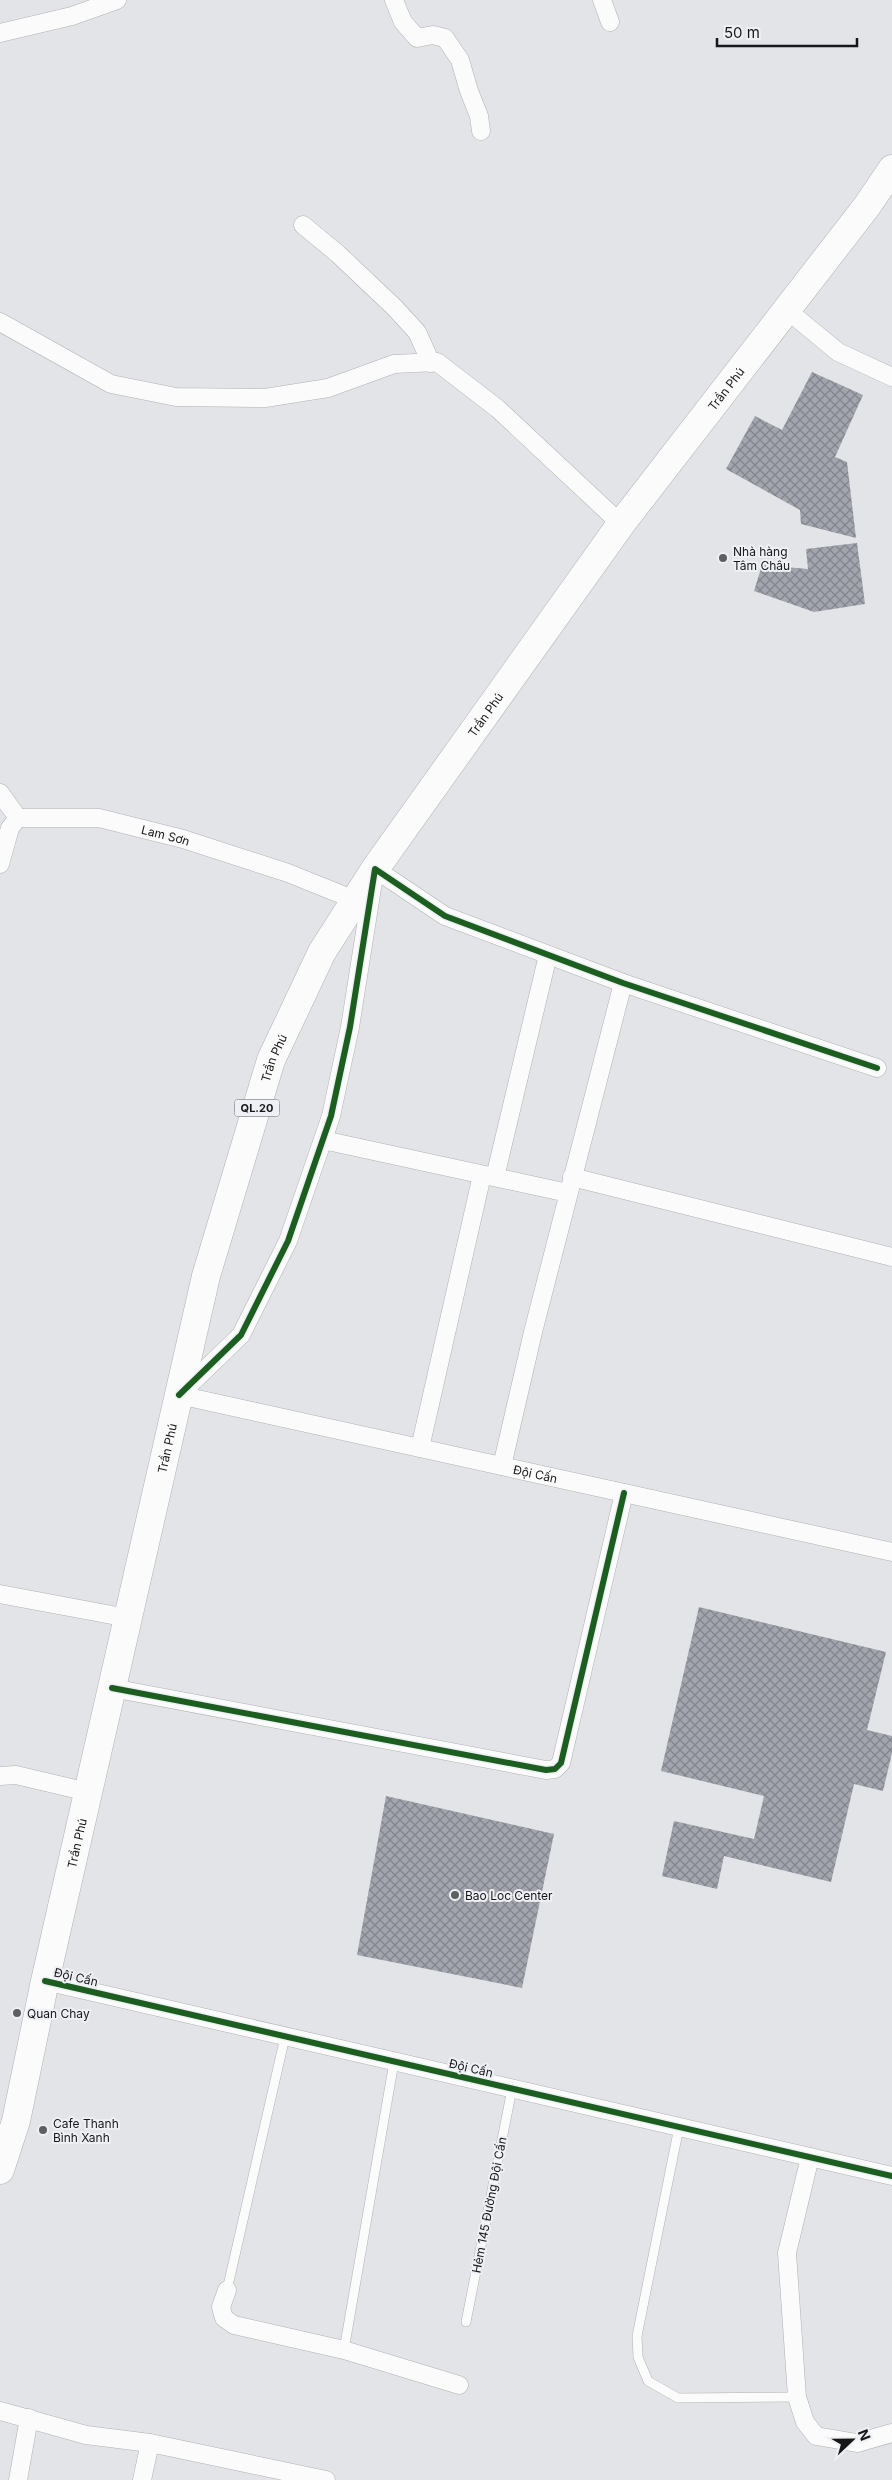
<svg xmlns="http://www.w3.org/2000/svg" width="892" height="2480" font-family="Inter,sans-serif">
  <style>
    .building { fill: url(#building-cross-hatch) }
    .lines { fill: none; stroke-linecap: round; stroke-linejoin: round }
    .lane-casing { stroke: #b1b1b4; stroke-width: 10 }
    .street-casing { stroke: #b1b1b4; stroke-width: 19 }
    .highway-casing { stroke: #b1b1b4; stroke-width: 29 }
    .lane { stroke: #fbfbfb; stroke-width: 9 }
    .street { stroke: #fbfbfb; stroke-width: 18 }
    .highway { stroke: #fbfbfb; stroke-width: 28 }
    .cycleway-casing { stroke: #eff0f5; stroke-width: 9 }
    .cycleway { stroke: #1b5e20; stroke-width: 6 }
    .poi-dot { fill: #5e5f60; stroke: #eff0f5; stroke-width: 2 }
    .labels { text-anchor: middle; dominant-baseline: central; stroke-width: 4; stroke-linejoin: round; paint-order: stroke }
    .shield { fill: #eff0f5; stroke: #57585a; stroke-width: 1 }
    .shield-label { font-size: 11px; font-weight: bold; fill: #161718 }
    .street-label { font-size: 12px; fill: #161718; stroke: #eff0f5 }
    .poi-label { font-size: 12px; fill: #161718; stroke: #eff0f5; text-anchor: start }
  </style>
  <defs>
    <pattern id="building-cross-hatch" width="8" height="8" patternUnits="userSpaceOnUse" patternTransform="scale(1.25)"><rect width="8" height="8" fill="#a2a5ae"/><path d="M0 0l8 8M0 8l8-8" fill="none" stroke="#83858d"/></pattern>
  </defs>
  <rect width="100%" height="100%" fill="#e3e4e7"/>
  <g class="building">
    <path d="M812 372 863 395 835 457 847 462 856 538 801 524 800 510 726 469 755 416 782 430Z"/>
    <path d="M857 543 865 604 814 612 754 591 762 565 808 569 806 549Z"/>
    <path d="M699 1607 886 1652 867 1730 892 1736V1753L883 1791 854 1784 831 1882 724 1856 717 1889 662 1876 674 1821 754 1839 764 1796 661 1771Z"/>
    <path d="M386 1796 554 1834 522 1988 357 1955Z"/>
  </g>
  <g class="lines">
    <g class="lane-casing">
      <g id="lane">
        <path d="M679 2127 637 2336 638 2357 648 2381 678 2398 797 2397"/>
        <path d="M227 2290 285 2037"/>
        <path d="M466 2322 512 2089"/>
        <path d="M344 2350 394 2062"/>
      </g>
    </g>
    <g class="street-casing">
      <g id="street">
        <path d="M394 0 403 22 417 38 433 35 445 38 460 60 469 91 479 116 481 131"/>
        <path d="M602 0 610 22"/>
        <path d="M0 33 72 16 117 0"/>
        <path d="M303 225 338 254 395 308 417 332 431 363"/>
        <path d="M787 310 838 352 892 377"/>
        <path d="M0 322 111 384 176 397 265 398 328 388 394 364 437 362 498 409 621 524"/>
        <path d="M0 793 18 818"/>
        <path id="s1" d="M0 864 10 828 18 818H99L183 839 288 873 355 900"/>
        <path d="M323 1140 568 1193"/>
        <path d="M495 1177 548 955"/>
        <path d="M572 1177 892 1257"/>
        <path d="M179 1395 241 1335 288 1241 331 1116 350 1027 375 869 445 916 623 983 877 1068"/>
        <path id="s2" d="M179 1395 892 1552"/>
        <path d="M420 1448 482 1175"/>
        <path d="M502 1466 533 1332 623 983"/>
        <path d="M0 1594 128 1618"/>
        <path d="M112 1688 546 1770 555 1769 561 1763 624 1493"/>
        <path d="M0 1776 16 1775 88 1792"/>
        <path d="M45 1981 892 2176"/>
        <path d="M810 2157 787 2253 797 2397 805 2422 816 2436 857 2443 892 2433"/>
        <path d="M227 2290 221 2307 224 2318 234 2325 344 2350 459 2385"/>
        <path d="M0 2411 86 2435 150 2443 326 2480"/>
        <path d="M18 2480 29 2418"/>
        <path d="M142 2480 150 2443"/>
      </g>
    </g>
    <g class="highway-casing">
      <g id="highway">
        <path id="s3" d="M0 2170 16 2121 45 1981 206 1276 271 1060 322 952 375 869 621 524 867 206 892 169"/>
      </g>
    </g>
    <use href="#lane" class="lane"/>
    <use href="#street" class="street"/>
    <use href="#highway" class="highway"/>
    <g class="cycleway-casing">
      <g id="cycleway">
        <path d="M179 1395 241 1335 288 1241 331 1116 350 1027 375 869 445 916 623 983 877 1068"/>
        <path d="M112 1688 546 1770 555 1769 561 1763 624 1493"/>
        <path d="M45 1981 892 2176"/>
      </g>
    </g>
    <use href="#cycleway" class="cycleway"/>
  </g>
  <g class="poi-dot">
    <circle cx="723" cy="558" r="5"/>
    <circle cx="455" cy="1895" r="5"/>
    <circle cx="17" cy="2013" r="5"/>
    <circle cx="43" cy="2130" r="5"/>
  </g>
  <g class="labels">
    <rect class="shield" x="234.5" y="1099.5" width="45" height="17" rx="4"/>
    <g class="shield-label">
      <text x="257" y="1108">QL.20</text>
    </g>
    <g class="street-label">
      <text stroke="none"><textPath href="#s3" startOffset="1956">Trần Phú</textPath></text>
      <text stroke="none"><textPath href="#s3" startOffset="1551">Trần Phú</textPath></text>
      <text stroke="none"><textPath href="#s1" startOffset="200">Lam Sơn</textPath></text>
      <text stroke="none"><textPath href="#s3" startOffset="1146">Trần Phú</textPath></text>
      <text stroke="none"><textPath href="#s3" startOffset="741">Trần Phú</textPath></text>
      <text stroke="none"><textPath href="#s2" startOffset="365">Đội Cấn</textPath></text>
      <text stroke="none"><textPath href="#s3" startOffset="336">Trần Phú</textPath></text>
      <text transform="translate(76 1977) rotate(13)">Đội Cấn</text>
      <text transform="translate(471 2068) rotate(13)">Đội Cấn</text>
      <text transform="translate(489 2205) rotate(-79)">Hẻm 145 Đường Đội Cấn</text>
    </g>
    <g class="poi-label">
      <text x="733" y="551">Nhà hàng<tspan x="733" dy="14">Tâm Châu</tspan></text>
      <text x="465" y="1895">Bao Loc Center</text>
      <text x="27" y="2013">Quan Chay</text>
      <text x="53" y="2123">Cafe Thanh<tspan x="53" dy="14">Bình Xanh</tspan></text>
    </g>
  </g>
  <g transform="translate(852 2440) rotate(68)" stroke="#eff0f5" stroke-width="4" paint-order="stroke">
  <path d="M0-4L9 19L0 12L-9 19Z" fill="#161718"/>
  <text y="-8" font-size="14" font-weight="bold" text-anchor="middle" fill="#161718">N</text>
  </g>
  <path d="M717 38v8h140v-8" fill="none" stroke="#161718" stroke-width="2.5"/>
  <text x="724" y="38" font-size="15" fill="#161718" stroke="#eff0f5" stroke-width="4" paint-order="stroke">50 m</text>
</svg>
